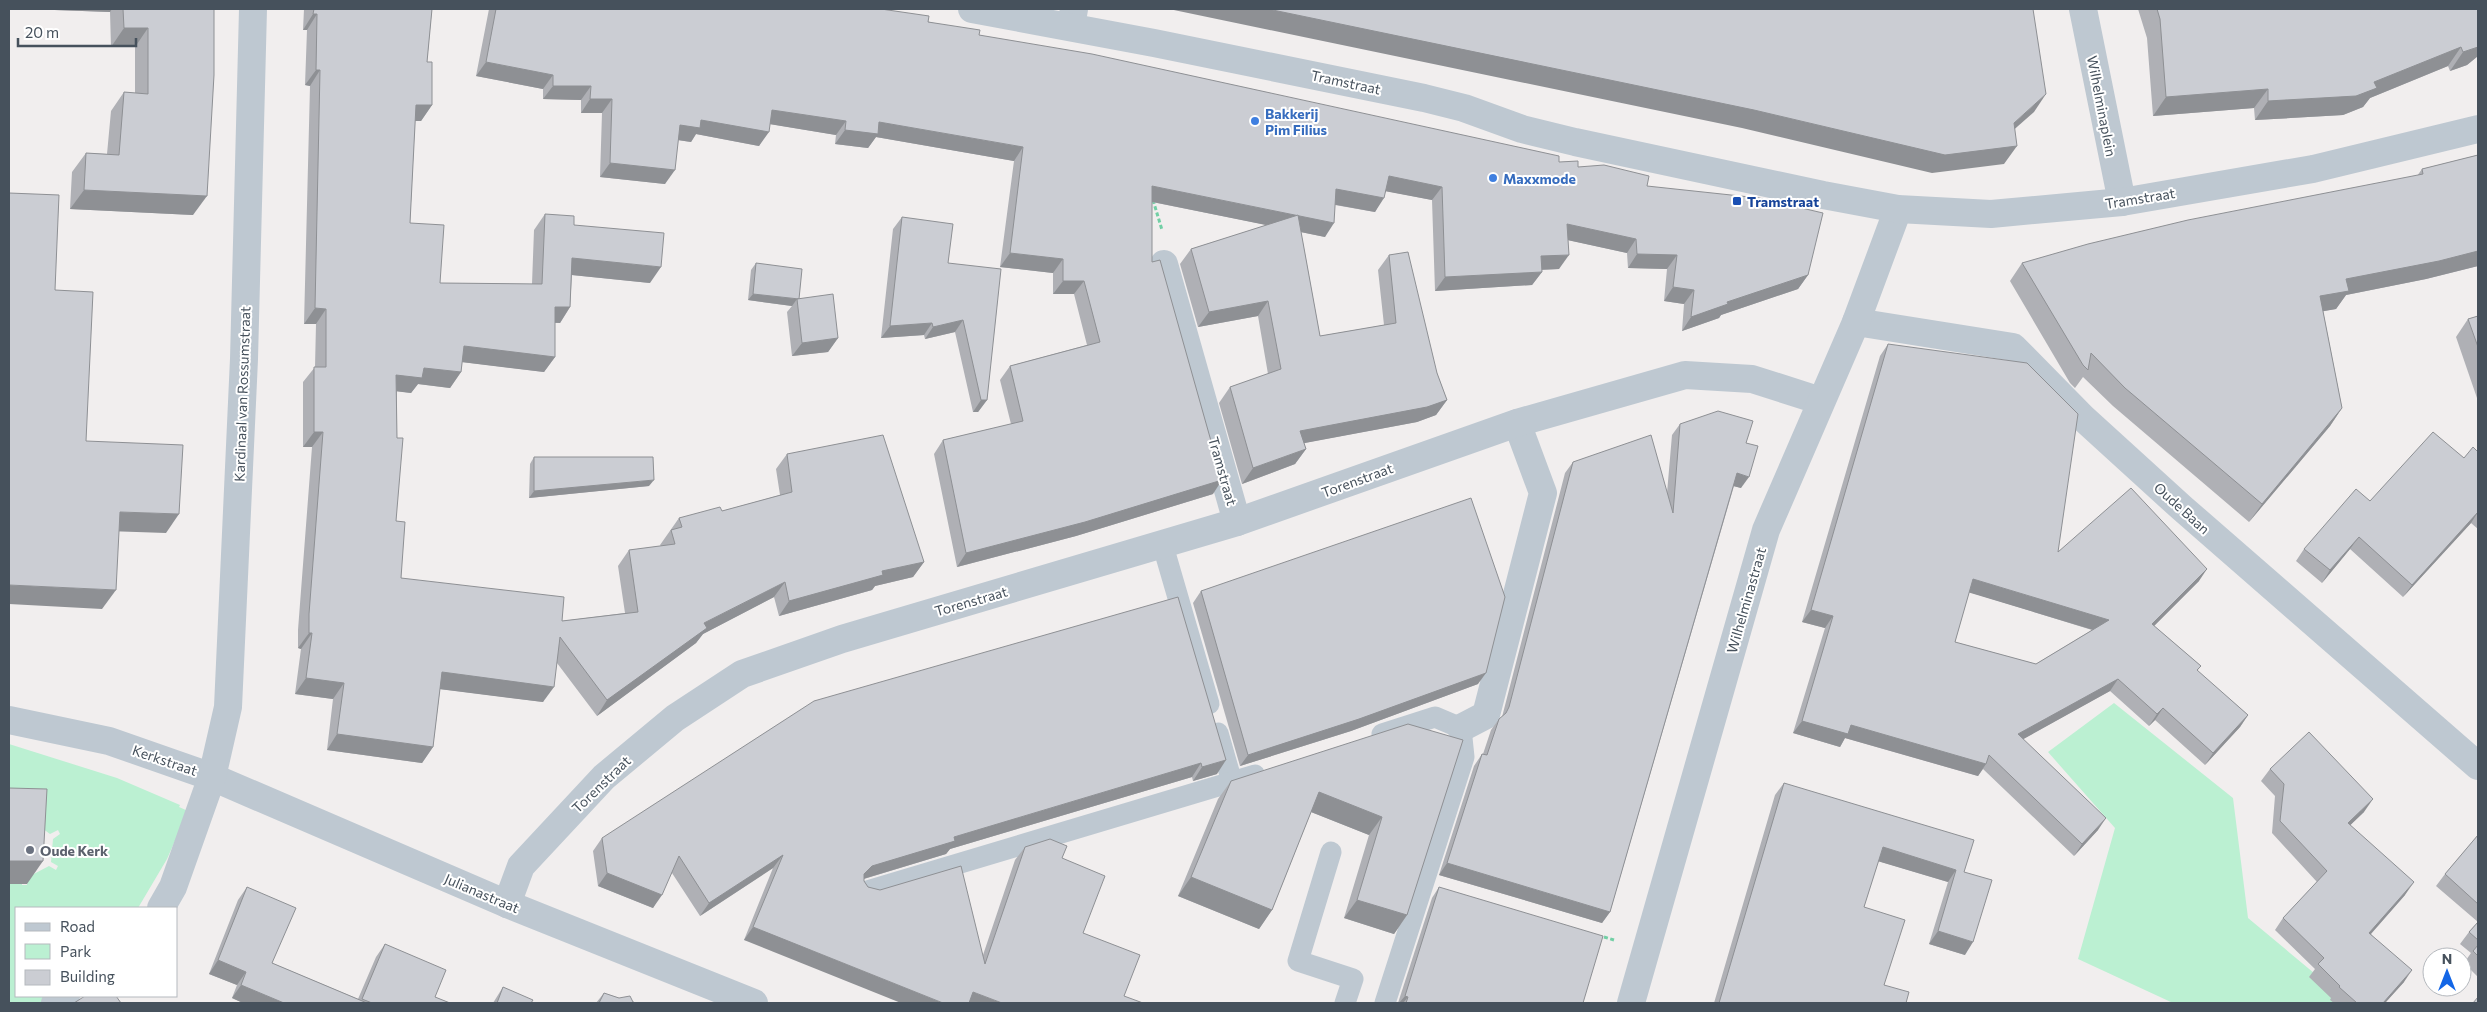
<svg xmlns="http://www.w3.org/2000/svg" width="2487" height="1012" font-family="Commissioner,sans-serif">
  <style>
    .green { fill: #bbf0d2 }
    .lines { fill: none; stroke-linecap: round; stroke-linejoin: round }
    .path { stroke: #72cfa5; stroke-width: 3; stroke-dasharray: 4 2.5; stroke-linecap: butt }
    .service { stroke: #bec8d1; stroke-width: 21 }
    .minor { stroke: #bec8d1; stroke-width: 28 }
    .tertiary { stroke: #bec8d1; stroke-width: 28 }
    .wall { fill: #afb0b5; fill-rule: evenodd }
    .shaded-wall { fill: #8e9094 }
    .building { fill: #cbcdd3; stroke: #8e9094; fill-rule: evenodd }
    .shop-dot { fill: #3f7fe0; stroke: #fff; stroke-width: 2 }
    .transit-dot { fill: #1a4fb4; stroke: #fff; stroke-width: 2 }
    .worship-dot { fill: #6b7280; stroke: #fff; stroke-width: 2 }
    .labels { text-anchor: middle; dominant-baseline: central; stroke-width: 4; stroke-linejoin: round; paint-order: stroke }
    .street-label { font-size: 14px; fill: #46515c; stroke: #fff }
    .shop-label { font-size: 14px; font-weight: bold; fill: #366cbe; stroke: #fff; text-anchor: start }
    .transit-label { font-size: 14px; font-weight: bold; fill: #164399; stroke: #fff; text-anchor: start }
    .worship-label { font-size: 14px; font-weight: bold; fill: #5b616d; stroke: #fff; text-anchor: start }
  </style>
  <rect width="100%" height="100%" fill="#f1eeee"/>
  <g class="green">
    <path d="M2114 703 2233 798 2248 918 2350 1003H2173L2078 959 2115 828 2048 752Z"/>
    <path d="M9 744 117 778 180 805 179 807 188 811 167 859 138 908H16V996H55L45 1003H9V878H22V885H27L28 877 49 866 56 870 58 866 51 862 53 839 60 834 58 830 50 834 31 820 9 811Z"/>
  </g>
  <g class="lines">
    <g class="path">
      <path d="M1153 200 1162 230"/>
      <path d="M1604 937 1614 940"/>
    </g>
    <g class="service">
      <path d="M1163 546 1209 704"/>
      <path d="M1218 733 1232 782"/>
      <path d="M1382 734 1435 717 1461 728 1464 757 1385 1003"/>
      <path d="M1331 852 1298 961 1353 979 1345 1003"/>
      <path d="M867 891 1255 775"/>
    </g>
    <g class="minor">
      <path d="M2083 9 2122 202"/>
      <path d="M1071 26 1074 9"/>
      <path d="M1164 264 1237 522"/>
      <path d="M1856 322 2013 347 2082 417 2182 508 2478 766"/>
      <path d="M9 720 109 741 212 777 507 904 754 1003"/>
      <path d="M1461 728 1486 715 1543 493 1517 423"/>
      <path d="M507 904 521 866 604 777 675 718 742 674 842 639 1237 522 1517 423 1685 375 1752 379 1821 401"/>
      <path d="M161 908 173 887 212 777 228 707 244 359 253 9"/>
      <path d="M55 1003 66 996"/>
      <path d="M1631 1003 1766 530 1856 322 1898 209"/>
    </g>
    <path class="tertiary" d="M972 9 1154 43 1424 98 1464 108 1522 129 1575 142 1823 195 1898 209 1991 214 2122 202 2313 169 2478 129"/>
  </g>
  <g class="wall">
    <path d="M27 9H214L193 215 70 209 72 172 86 153 107 154 111 111 124 92 135 93V47H111L110 12Z"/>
    <path d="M304 9H432L427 62 432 105 421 121H415L410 223 440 283 532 284 534 230 545 214 574 225 650 283 572 275 570 307 560 323H555V357L544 372 462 362 461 372 450 388 418 384 411 393 397 391 396 521 401 578 562 621 625 613 618 566 629 550 661 546 660 545 679 518 722 511 780 495 776 469 787 454 924 562 913 577 875 586 872 590 779 616 774 597 703 634 696 643 597 716 557 663 543 702 440 689 433 747 422 763 327 750 333 699 295 694 301 649 298 648V630L312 447H303V382L315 367 316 324H304L310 86 305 85 307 30H303Z"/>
    <path d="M489 9H881L979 35 1559 162 1647 186 1808 275 1798 289 1721 315 1719 318 1682 331 1684 304 1664 301 1667 269 1628 268 1627 253 1568 240 1559 269 1542 270V272L1532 285 1435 291 1432 200 1386 191 1375 212 1335 205 1325 237 1301 232 1320 336 1384 325 1378 270 1389 255 1437 373 1447 400 1436 415 1417 422 1304 443 1306 449 1295 464 1242 484 1219 403 1230 387 1268 374 1258 316 1198 327 1180 264 1191 249 1267 225 1152 202V262L1213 494 1076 536 957 567 934 454 943 440 1011 424 1000 380 1010 366 1087 345 1074 294H1053V273L1000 267 1014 161 876 137 868 148 835 144 836 135 770 124 759 146 696 134 691 142 678 140 665 184 600 177 602 113H581V100L543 99V89L476 76Z"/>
    <path d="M2138 9H2478V56L2467 65 2450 71 2448 66 2370 98 2363 107 2343 115 2255 120 2254 108 2153 116 2147 38Z"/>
    <path d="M2478 155V266L2426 279 2346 295 2336 309 2323 311 2342 408 2330 426 2249 522 2113 406 2083 377 2075 388 2070 383 2010 281 2022 263 2417 176 2422 169Z"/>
    <path d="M902 217 948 263 987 400 978 412H973L955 332 925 339 924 335 881 338 893 229Z"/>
    <path d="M756 263 799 299 838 338 828 352 792 356 787 312 792 306 748 300 751 270Z"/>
    <path d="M2478 316V401L2456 337 2468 319Z"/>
    <path d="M1888 344 2058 552 2199 581 2154 626 2201 666 2197 671 2248 715 2240 727 2205 765 2155 720 2149 726 2110 691 2023 739 2098 830 2074 856 1983 769 1978 776 1845 738 1840 747 1793 733 1825 628 1802 622 1880 356ZM1969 592 2092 630 2036 664 1955 642Z"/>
    <path d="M1680 424 1746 443 1741 488 1734 486 1610 912 1602 923 1439 875 1474 766 1482 754H1483L1491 730 1499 719 1502 717 1565 473 1573 462 1667 493 1672 435Z"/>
    <path d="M2478 452V529L2471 523 2403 597 2350 549 2322 583 2296 561 2304 549 2370 501 2464 458Z"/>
    <path d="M534 457 649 486 529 498 530 464Z"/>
    <path d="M1201 591 1478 684 1351 731 1240 766 1193 603Z"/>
    <path d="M1178 597 1217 774 1193 781 1192 777 950 849 946 854 864 879V881L868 887 983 955 1015 860 1025 847 1062 858 1083 933 1124 996 744 940 773 868 700 916 672 873 653 908 598 886 593 851 602 838Z"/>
    <path d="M1463 740 1407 915 1394 934 1344 918 1369 835 1311 812 1272 910 1259 929 1178 896 1218 799 1231 781Z"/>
    <path d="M2270 769 2364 812 2350 825 2405 895 2371 934 2404 982 2385 1003H2334L2330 1000 2331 998 2309 977 2315 969 2275 930 2283 918 2317 882 2272 833 2275 796 2261 781Z"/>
    <path d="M1784 783 1964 872 1965 955 1929 944 1948 882 1878 861 1864 907 1884 985 1906 1003H1714L1775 795Z"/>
    <path d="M2478 835V977L2464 963 2471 953 2460 944 2469 932 2478 922 2436 886 2445 874Z"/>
    <path d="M247 887 272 963 358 999 376 957 385 944 435 997 450 1003H243L232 998 237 985 209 974 238 900Z"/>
    <path d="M1439 887 1583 1003H1398L1432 898Z"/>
    <path d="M503 987 531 1003H493Z"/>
    <path d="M604 993 619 998 636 1003H596Z"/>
  </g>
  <g class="shaded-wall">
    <path d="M27 9H112L110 12Z"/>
    <path d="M1169 9H1268L2017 146 2004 164 1932 173 1742 128Z"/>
    <path d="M313 14H317L307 30H303Z"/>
    <path d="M124 28H148L135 47H111Z"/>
    <path d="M2461 47 2448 66 2370 98 2363 107 2343 115 2255 120 2268 101 2374 82Z"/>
    <path d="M2478 47V56L2467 65 2450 71 2463 52Z"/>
    <path d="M486 62 553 75 543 89 476 76Z"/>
    <path d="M316 70H320L310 86 305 85Z"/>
    <path d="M553 86H591L581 100 543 99Z"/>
    <path d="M2268 89 2254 108 2153 116 2166 97Z"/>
    <path d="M2046 94 2034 112 2001 141 2014 123Z"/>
    <path d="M590 99H612L602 113H581Z"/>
    <path d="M416 105H432L421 121H405Z"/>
    <path d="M772 110 846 121 836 135 763 123Z"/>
    <path d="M701 120 769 132 759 146 696 134 691 142 671 139 680 125Z"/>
    <path d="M879 122 1023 147 1014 161 876 137 868 148 835 144 845 130Z"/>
    <path d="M610 163 675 170 665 184 600 177Z"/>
    <path d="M1389 176 1442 187 1432 200 1379 190Z"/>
    <path d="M1152 186 1334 223 1325 237 1143 200Z"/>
    <path d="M1336 189 1384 198 1375 212 1326 203Z"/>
    <path d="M84 190 207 196 193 215 70 209Z"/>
    <path d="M1567 224 1636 239 1627 253 1558 238Z"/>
    <path d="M2478 251V266L2426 279 2346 295 2336 309 2308 314 2320 296 2346 279Z"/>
    <path d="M1010 253 1063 259 1053 273 1000 267Z"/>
    <path d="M1637 254 1677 255 1667 269 1628 268Z"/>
    <path d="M1569 255 1559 269 1532 270 1541 256Z"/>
    <path d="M572 258 661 267 650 283 562 274Z"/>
    <path d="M1542 272 1532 285 1435 291 1445 277Z"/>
    <path d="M1808 275 1798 289 1721 315 1719 318 1682 331 1691 317 1727 302Z"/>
    <path d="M1063 281H1084L1074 294H1053Z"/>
    <path d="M1673 287 1694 290 1684 304 1664 301Z"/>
    <path d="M753 294 797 299 792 306 748 300Z"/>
    <path d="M1268 301 1258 316 1198 327 1209 312Z"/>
    <path d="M555 307H570L560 323 544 322Z"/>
    <path d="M315 308 326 309 316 324H304Z"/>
    <path d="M963 320 955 332 925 339 933 327Z"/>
    <path d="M932 323 924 335 881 338 890 326Z"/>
    <path d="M838 338 828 352 792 356 802 343Z"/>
    <path d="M464 346 555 357 544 372 453 361Z"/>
    <path d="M424 368 461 372 450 388 418 384 411 393 385 390 396 375Z"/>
    <path d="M981 400H987L978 412H973Z"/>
    <path d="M1447 400 1436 415 1417 422 1289 446 1300 431Z"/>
    <path d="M2342 408 2330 426 2249 522 2262 504Z"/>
    <path d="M314 432H323L312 447H303Z"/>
    <path d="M1306 449 1295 464 1242 484 1253 468Z"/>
    <path d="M1737 473 1749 477 1741 488 1729 485Z"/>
    <path d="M654 480 649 486 529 498 534 491Z"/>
    <path d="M1222 480 1213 494 1076 536 957 567 966 553Z"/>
    <path d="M120 512 179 514 166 533 107 531Z"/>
    <path d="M2478 512 2471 523 2403 597 2412 585Z"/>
    <path d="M2359 537 2350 549 2322 583 2330 570Z"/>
    <path d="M924 562 913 577 875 586 872 590 779 616 789 601 882 571Z"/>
    <path d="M2207 569 2199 581 2144 636 2152 624Z"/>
    <path d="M1973 579 2109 620 2100 632 1964 591Z"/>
    <path d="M785 582 774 597 703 634 696 643 597 716 607 700 704 623Z"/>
    <path d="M9 585 116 590 102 609 9 604Z"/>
    <path d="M1811 610 1833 616 1825 628 1802 622Z"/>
    <path d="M309 633H312L301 649 298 648Z"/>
    <path d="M442 672 554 687 543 702 431 688Z"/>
    <path d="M1486 673 1478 684 1351 731 1240 766 1248 755Z"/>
    <path d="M306 678 344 683 333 699 295 694Z"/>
    <path d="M2118 679 2110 691 2009 747 2018 734Z"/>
    <path d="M2163 708 2155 720 2149 726 2157 714Z"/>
    <path d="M2248 715 2240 727 2205 765 2213 753Z"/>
    <path d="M1802 721 1851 725 1986 764 1978 776 1845 738 1840 747 1793 733Z"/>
    <path d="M337 734 433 747 422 763 327 750Z"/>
    <path d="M1226 760 1217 774 1193 781 1202 767Z"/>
    <path d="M1201 763 1192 777 950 849 946 854 863 879 864 874 872 866 954 837Z"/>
    <path d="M1319 792 1382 817 1369 835 1306 810Z"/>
    <path d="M2373 799 2364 812 2339 836 2348 823Z"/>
    <path d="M2106 818 2098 830 2074 856 2082 844Z"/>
    <path d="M1883 847 1956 870 1948 882 1874 860Z"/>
    <path d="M783 855 773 868 700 916 709 903Z"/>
    <path d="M9 861H43L27 884H9Z"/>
    <path d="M1447 863 1610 912 1602 923 1439 875Z"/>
    <path d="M607 873 662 895 653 908 598 886Z"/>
    <path d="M1191 877 1272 910 1259 929 1178 896Z"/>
    <path d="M2414 882 2405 895 2361 945 2369 933Z"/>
    <path d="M1357 900 1407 915 1394 934 1344 918Z"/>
    <path d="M753 927 943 1003H901L744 940Z"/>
    <path d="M1938 931 1973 942 1965 955 1929 944Z"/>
    <path d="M218 960 246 972 237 985 209 974Z"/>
    <path d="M2412 970 2404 982 2385 1003H2383Z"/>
    <path d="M241 985 284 1003H243L232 998Z"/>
    <path d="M973 992 1002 1003H966Z"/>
    <path d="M1405 996 1408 997 1403 1003H1399Z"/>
  </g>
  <g class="building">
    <path d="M123 9H214V75L207 196 84 190 86 153 119 155 124 92 148 94V28H124Z"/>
    <path d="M314 9H432L427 62H432V105H416L410 223 444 225 440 283 542 284 545 214 574 216V225L664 233 661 267 572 258 570 307H555V357L464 346 461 372 424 368 422 378 396 375 397 438H403L396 521 405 522 401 578 564 597 562 621 638 612 629 550 675 544 671 530 682 527 679 518 720 507 722 511 792 492 787 454 883 435 924 562 882 571 883 575 789 601 785 582 704 623 707 628 607 700 560 637 554 687 442 672 433 747 337 734 344 683 306 678 312 633H309V614L323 432H314V367H326V309L315 308 320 70H316L317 14H313Z"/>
    <path d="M496 9H881L929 16 928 22 980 30 979 35 1092 54 1559 156V162L1578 161V167L1604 165 1649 176 1647 186 1759 198 1823 213 1808 275 1727 302 1728 304 1691 317 1694 290 1673 287 1677 255 1637 254 1636 239 1567 224 1569 255 1541 256 1542 272 1445 277 1442 187 1389 176 1384 198 1336 189 1334 223 1152 186V262L1160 260 1222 480 1085 522 966 553 943 440 1023 421 1010 366 1100 342 1084 281H1063V259L1010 253 1023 147 879 122 878 134 845 130 846 121 772 110 769 132 701 120 700 128 680 125 675 170 610 163 612 99H590L591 86H553V75L486 62Z"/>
    <path d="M1268 9H2033L2046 94 2014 123 2017 146 1945 155 1754 110Z"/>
    <path d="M2157 9H2478V47L2463 52 2461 47 2374 82 2377 88 2356 96 2268 101V89L2166 97 2160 19Z"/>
    <path d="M2478 155V251L2439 261 2346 279 2349 291 2320 296 2342 408 2262 504 2125 388 2091 353 2088 370 2083 365 2022 263 2088 244 2188 220 2423 174 2422 169Z"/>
    <path d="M9 193 59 195 55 290 93 292 86 441 183 445 179 514 120 512 116 590 9 585Z"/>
    <path d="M1298 215 1320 336 1396 323 1389 255 1408 252 1437 373 1447 400 1427 407 1300 431 1306 449 1253 468 1230 387 1281 369 1268 301 1209 312 1191 249Z"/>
    <path d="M902 217 953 224 948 263 1001 269 987 400H981L963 320 933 327 932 323 890 326Z"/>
    <path d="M756 263 802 269 799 299 753 294Z"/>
    <path d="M833 294 838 338 802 343 797 299Z"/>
    <path d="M2478 316V347L2468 319Z"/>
    <path d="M1888 344 2027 363 2078 414 2058 552 2131 488 2207 569 2152 624 2201 666 2197 670 2248 715 2213 753 2163 708 2157 714 2118 679 2018 734 2106 818 2082 844 1989 755 1986 764 1851 725 1848 734 1802 721 1833 616 1811 610ZM1973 579 2109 620 2036 664 1955 642Z"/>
    <path d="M1718 411 1753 421 1746 443 1758 446 1749 477 1737 473 1610 912 1447 863 1482 754 1487 755 1499 719 1506 713 1509 707 1573 462 1651 435 1673 513 1680 424Z"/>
    <path d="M2433 432 2464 458 2473 447 2478 452V512L2412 585 2359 537 2330 570 2304 549 2356 489 2370 501Z"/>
    <path d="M534 457H653L654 480 534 491Z"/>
    <path d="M1471 498 1505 597 1486 673 1359 719 1248 755 1201 591Z"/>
    <path d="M1178 597 1226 760 1202 767 1201 763 954 837 955 841 872 866 864 874V881L868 887 880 890 961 866 985 964 1025 847 1050 839 1067 846 1062 858 1105 876 1083 933 1140 955 1124 996 1143 1003H1002L973 992 969 1003H943L753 927 783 855 709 903 679 856 662 895 607 873 602 838 814 701Z"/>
    <path d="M1408 724 1463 740 1407 915 1357 900 1382 817 1319 792 1272 910 1191 877 1231 781Z"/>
    <path d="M2309 732 2373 799 2348 823 2414 882 2369 933 2412 970 2383 1003H2357L2339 987 2340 986 2318 964 2324 958 2283 918 2327 871 2280 821 2284 784 2270 769Z"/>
    <path d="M1784 783 1974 840 1964 872 1992 880 1973 942 1938 931 1956 870 1883 847 1864 907 1905 920 1884 985 1909 992 1906 1003H1719Z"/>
    <path d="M9 788 47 789 43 861H9Z"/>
    <path d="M2478 835V904L2445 874Z"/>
    <path d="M247 887 296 908 272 963 367 1003H284L241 985 246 972 218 960Z"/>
    <path d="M1439 887 1603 936 1583 1003H1406L1408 997 1405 996Z"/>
    <path d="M2478 922V940L2469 932Z"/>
    <path d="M385 944 446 970 435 997 450 1003H372L362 999Z"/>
    <path d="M2478 945V956L2473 951Z"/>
    <path d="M503 987 533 1000 531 1003H497Z"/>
    <path d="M604 993 619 998 630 996 633 1002 636 1003H599Z"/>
    <path d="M85 996H116L121 1003H74Z"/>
    <path d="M2478 997V1003H2473Z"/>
  </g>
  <g class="shop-dot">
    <circle cx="1255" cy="121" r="5"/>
    <circle cx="1493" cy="178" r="5"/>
  </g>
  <rect class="transit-dot" x="1732" y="196" width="10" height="10" rx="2.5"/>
  <circle class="worship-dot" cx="30" cy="850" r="5"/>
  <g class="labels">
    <g class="street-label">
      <text transform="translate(1346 82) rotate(12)">Tramstraat</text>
      <text transform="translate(2102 106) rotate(79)">Wilhelminaplein</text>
      <text transform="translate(2140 198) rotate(-9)">Tramstraat</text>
      <text transform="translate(242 394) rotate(-88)">Kardinaal van Rossumstraat</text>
      <text transform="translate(1223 471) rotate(74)">Tramstraat</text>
      <text transform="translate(1357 480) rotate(-20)">Torenstraat</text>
      <text transform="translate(2182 508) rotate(42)">Oude Baan</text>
      <text transform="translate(1746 600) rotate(-74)">Wilhelminastraat</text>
      <text transform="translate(971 601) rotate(-16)">Torenstraat</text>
      <text transform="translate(165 760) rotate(19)">Kerkstraat</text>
      <text transform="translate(601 784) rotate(-44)">Torenstraat</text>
      <text transform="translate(482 893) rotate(23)">Julianastraat</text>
    </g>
    <g class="shop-label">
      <text x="1265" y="113">Bakkerij<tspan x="1265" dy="16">Pim Filius</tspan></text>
      <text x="1503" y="178">Maxxmode</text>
    </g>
    <g class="transit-label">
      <text x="1747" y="201">Tramstraat</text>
    </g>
    <g class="worship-label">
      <text x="40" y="850">Oude Kerk</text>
    </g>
  </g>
  <rect width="2487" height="1012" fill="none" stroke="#46515c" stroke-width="20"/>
  <rect x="15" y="907" width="162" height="90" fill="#ffffff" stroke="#b5b9be"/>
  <rect x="25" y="923" width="25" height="8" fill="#bec8d1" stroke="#b5b9be"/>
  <text x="60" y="932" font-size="15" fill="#46515c">Road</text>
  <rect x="25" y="944" width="25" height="15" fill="#bbf0d2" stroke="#b5b9be"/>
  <text x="60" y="957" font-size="15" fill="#46515c">Park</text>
  <rect x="25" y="970" width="25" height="15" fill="#cbcdd3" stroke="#b5b9be"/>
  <text x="60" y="982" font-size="15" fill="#46515c">Building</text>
  <g transform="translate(2447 972)"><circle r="24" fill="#ffffff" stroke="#b5b9be"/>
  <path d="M0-4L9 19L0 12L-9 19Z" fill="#1366e6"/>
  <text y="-8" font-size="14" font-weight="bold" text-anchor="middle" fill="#46515c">N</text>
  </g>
  <path d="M18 38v8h118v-8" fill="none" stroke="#46515c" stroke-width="2.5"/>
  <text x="25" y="38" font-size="15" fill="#46515c" stroke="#ffffff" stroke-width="4" paint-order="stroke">20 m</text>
</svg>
